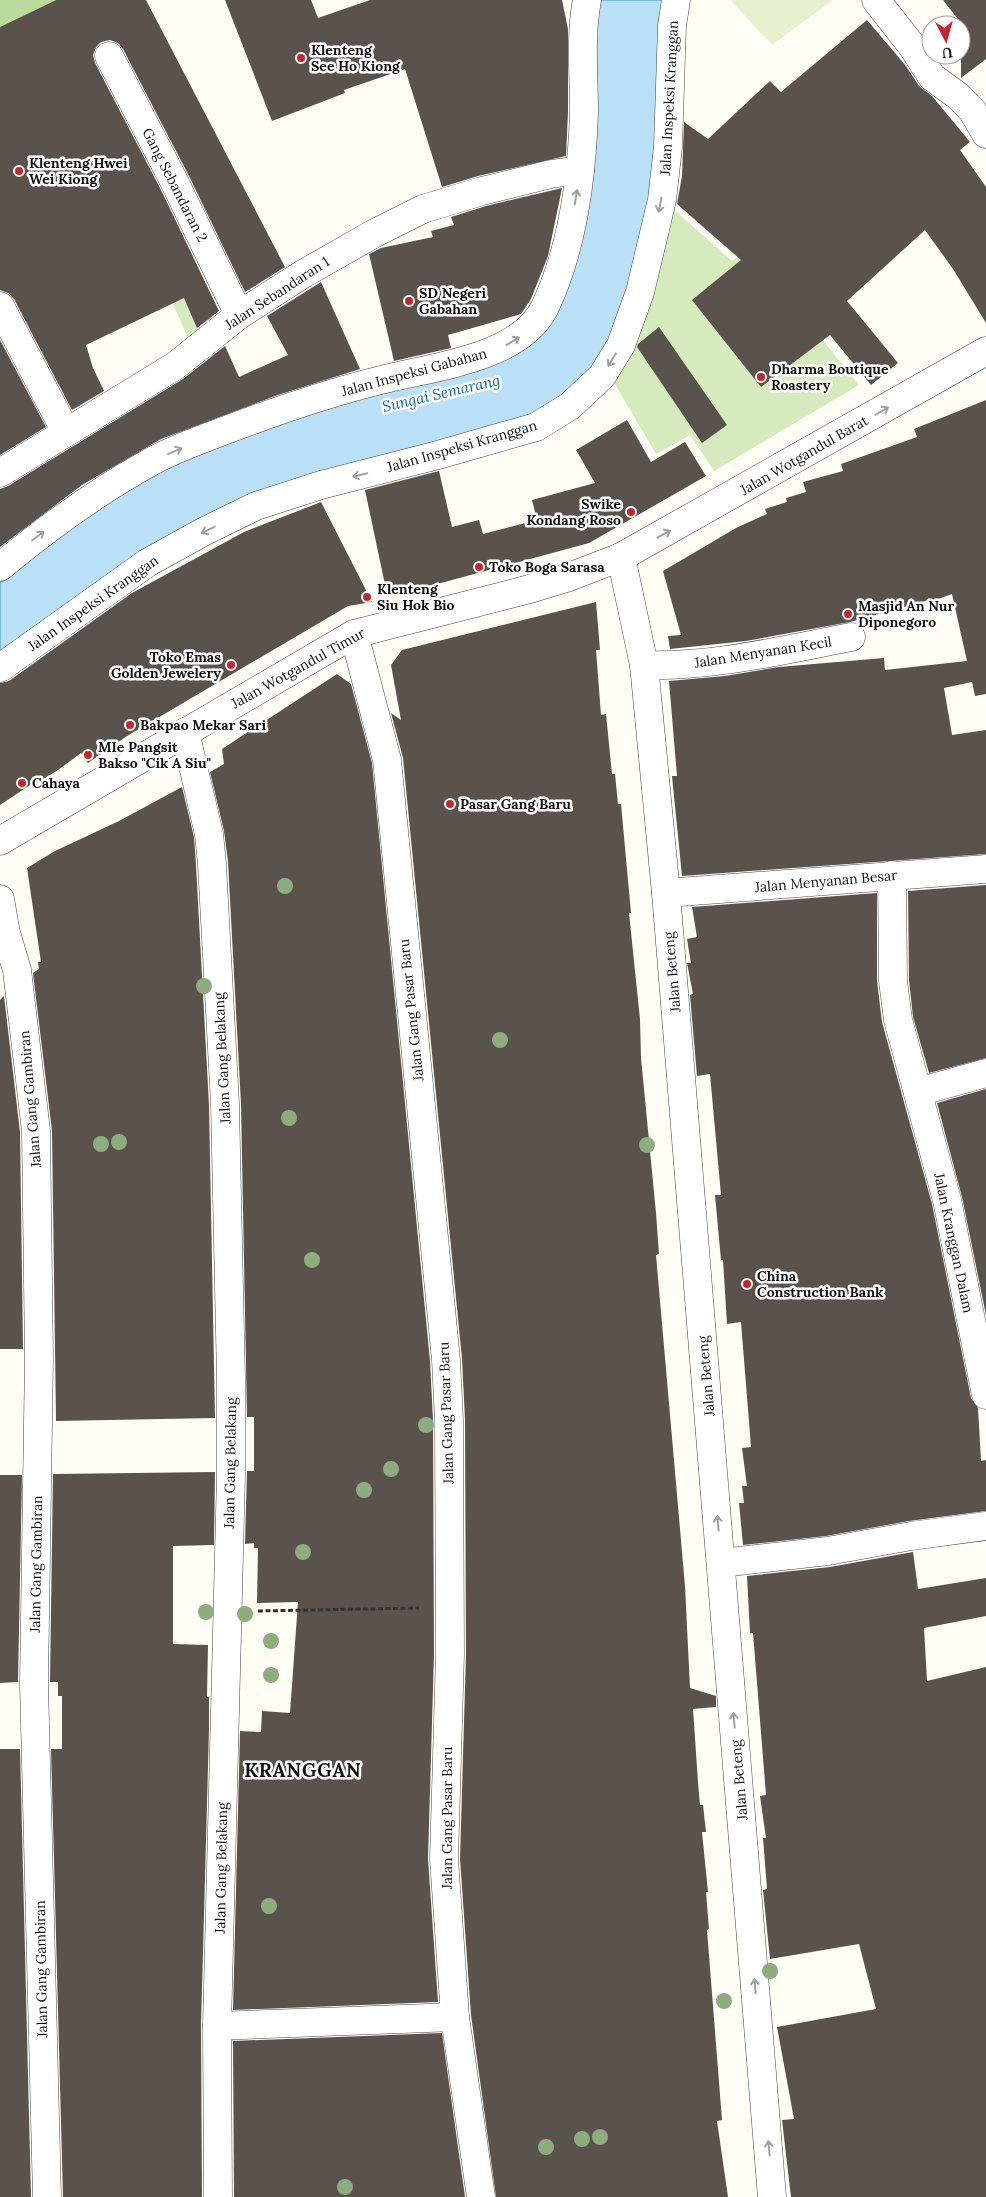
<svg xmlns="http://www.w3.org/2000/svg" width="986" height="2197" font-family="Lora,serif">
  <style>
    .green { fill: #d5ebbd }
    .forest { fill: #b9dc9c }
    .pitch { fill: #e6f2cf }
    .water { fill: #b9e0f7; stroke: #3f96cf }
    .building { fill: #5a524d }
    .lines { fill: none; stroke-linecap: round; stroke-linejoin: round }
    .minor-casing { stroke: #444; stroke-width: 29 }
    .path { stroke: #333; stroke-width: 3; stroke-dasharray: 5 2.5; stroke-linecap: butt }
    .minor { stroke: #fff; stroke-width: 28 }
    .tree { fill: #8dad7f }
    .oneway { stroke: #a0a0a0 }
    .poi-dot { fill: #c4262e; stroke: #fff; stroke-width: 2 }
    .labels { text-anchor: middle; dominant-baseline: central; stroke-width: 5; stroke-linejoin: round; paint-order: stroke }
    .poi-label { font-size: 14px; font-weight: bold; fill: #111; stroke: #fff; text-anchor: start }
    .street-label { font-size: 14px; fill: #111; stroke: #fff }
    .water-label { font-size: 15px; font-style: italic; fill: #1768a6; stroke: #fff }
    .district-label { font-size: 19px; font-weight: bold; letter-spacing: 1px; fill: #111; stroke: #fff }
  </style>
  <rect width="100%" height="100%" fill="#fffdf5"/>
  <g class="green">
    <path d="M671 207 732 261 749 249 859 385 714 471 690 435 656 454 612 379Z"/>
    <path d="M183 295 200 335 190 342 171 300Z"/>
  </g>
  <path class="forest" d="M0 0H56L0 27Z"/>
  <path class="pitch" d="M730 0H833L772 45Z"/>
  <path class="water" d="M601 0H664L650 214 616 325 598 361 578 386 547 408 522 419 319 475 0 658V578L146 474 262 424 496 362 522 351 539 337Z"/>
  <g class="building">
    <path d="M56 0H146L285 267 245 292 189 176 123 49 118 43 110 40 101 42 96 47 93 55 95 63 161 190 219 311 197 328 184 298 86 345 93 368 104 391 72 410 14 299 8 293 0 290V27Z"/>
    <path d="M225 0H311L318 18 370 0H562L568 29V112L566 156 478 176 442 187 405 69 344 90 345 93 272 121Z"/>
    <path d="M943 0H986V59L961 78V25H948L957 18Z"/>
    <path d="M867 20 906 66 919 86 932 96 970 142 960 150 986 187V323L953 269 925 230 847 301 898 363 871 385 830 335 761 387 692 300 741 260 677 204 682 176 684 122 708 139 770 81 781 92Z"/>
    <path d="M562 188 548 256 531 299 521 314 448 335 451 348 394 361 369 254 381 248 433 237 431 231 454 225 451 217 486 206Z"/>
    <path d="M321 282 360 369 278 395 161 439 82 485 0 547V489L8 486 183 379 225 346 239 377 288 355 267 316Z"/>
    <path d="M659 327 727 425 702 443 637 347 638 344Z"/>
    <path d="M0 340 46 427 0 455Z"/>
    <path d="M986 400V694L975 696 972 682 944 688 952 735 986 730V854L682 876 672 776H677L669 681 725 676 779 667 884 658 885 670 967 661 952 594 930 602 929 600 850 622 746 641 670 649 668 636 681 635 663 571 736 528 767 514 765 509 787 502 786 498 806 492 803 482 843 471 841 464 917 437 914 429Z"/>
    <path d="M627 420 651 462 685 442 706 476 589 543 441 583 387 594 365 490 439 471 452 527 479 520 483 534 537 520 532 500 595 483 576 450Z"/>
    <path d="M321 502 372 602 348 606 127 736 88 763 81 753 58 770 37 783 36 781 0 805V683L9 681 132 593 244 532Z"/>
    <path d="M596 602 600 650H596L601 715 606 714 612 774H615L618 804H621L631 913H629L640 1019 641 1058 656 1213 659 1254 656 1255 685 1586 690 1688 716 1696V1707L693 1709 698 1782 700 1805H703L706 1832H702L708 1892H706L709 1929 707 1930 722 2120 717 2121 728 2197H496L471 2015 460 1859 466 1654 465 1420 462 1359 403 758 391 713 401 720 391 665 402 650Z"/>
    <path d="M337 674 351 684 372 763 430 1361 433 1420 434 1654 428 1859 438 2002 233 2010 240 1731 261 1732 262 1711 290 1713 298 1602 257 1603 258 1548H254V1543L245 1544 247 1471H254V1417H247L241 1104 228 862 224 831 210 772 224 764 222 749Z"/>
    <path d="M182 787 194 837 196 865 209 1105 215 1418 56 1421 52 1131 33 973 39 969 38 962H41L27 868 55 851 119 821Z"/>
    <path d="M986 885V1058L929 1073 913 1017 909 980 908 891Z"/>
    <path d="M877 893V981L882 1022 932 1204 971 1398 978 1408 981 1461 986 1460V1511L909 1521 826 1536 743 1545 739 1503H744L742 1486H747L742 1448 751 1447 741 1322 727 1324 723 1260H721L715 1195H721L710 1074 697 1076 690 995 693 994 687 963H691L687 939 697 937 692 907Z"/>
    <path d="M4 996 20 1132 23 1349H0V1000Z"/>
    <path d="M986 1089V1315L962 1197 937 1103Z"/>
    <path d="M215 1472 214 1545 173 1546V1644L208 1645 207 1697H209V1729L201 2026 202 2197H63L51 1749H62V1696H58V1682H50L53 1474Z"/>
    <path d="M0 1475H22L18 1682 0 1683Z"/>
    <path d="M913 1552 918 1589 986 1578V1616L924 1628 927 1681 986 1667V2197H791L782 2120 794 2119 777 2027 876 2009 859 1944 770 1959 763 1890 767 1889 763 1838H766L760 1796 766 1795 753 1633H750L747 1576 830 1567Z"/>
    <path d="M0 1749H20L31 2197H0Z"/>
    <path d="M442 2033 465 2197H234L233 2041Z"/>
  </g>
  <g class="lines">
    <g class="minor-casing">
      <g id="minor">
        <path d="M876 0 912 46 932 77 958 96 972 110 986 134"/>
        <path d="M109 56 175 183 239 315"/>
        <path d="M0 306 66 432"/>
        <path d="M0 473 175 366 239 315 303 274 375 233 423 209 482 191 551 174 580 170"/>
        <path d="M621 557 644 665 666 893 772 2197"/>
        <path d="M0 567C47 528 96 492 149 463 173 449 200 440 226 430 276 411 328 393 381 380 431 367 520 359 545 307 573 248 582 176 584 112 584 75 580 36 587 0"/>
        <path d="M354 634 387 760 446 1360 449 1420 450 1654 444 1859 455 2017 481 2197"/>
        <path d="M644 665C714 667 783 650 851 637"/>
        <path d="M0 668 147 563 203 532 256 506 321 485 438 455 536 427 570 406 602 376 621 345 640 292 662 200 668 147 672 26 676 0"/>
        <path d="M185 732 209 834 212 864 225 1104 231 1378V1475L217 2026 218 2197"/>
        <path d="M0 841 354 634 526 590 569 577 621 557 986 351"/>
        <path d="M892 875 893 981 898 1020 947 1200 986 1395"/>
        <path d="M666 893 986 869"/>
        <path d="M0 899 6 933 17 970 36 1131 39 1357 34 1683 47 2197"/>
        <path d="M918 1092 986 1073"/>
        <path d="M721 1563 828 1551 911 1536 986 1526"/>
        <path d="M217 2026 455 2017"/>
      </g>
    </g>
    <path class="path" d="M258 1611 419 1608"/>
    <use href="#minor" class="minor"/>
  </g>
  <g class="tree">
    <circle cx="285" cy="886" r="8"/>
    <circle cx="204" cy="986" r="8"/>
    <circle cx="500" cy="1040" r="8"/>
    <circle cx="289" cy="1118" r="8"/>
    <circle cx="119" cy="1142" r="8"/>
    <circle cx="101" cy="1144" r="8"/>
    <circle cx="647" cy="1145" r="8"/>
    <circle cx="312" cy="1260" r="8"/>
    <circle cx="426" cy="1425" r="8"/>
    <circle cx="391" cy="1469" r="8"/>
    <circle cx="364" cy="1490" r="8"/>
    <circle cx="303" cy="1552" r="8"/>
    <circle cx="206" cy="1612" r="8"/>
    <circle cx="245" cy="1614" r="8"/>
    <circle cx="271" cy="1641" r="8"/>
    <circle cx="271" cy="1675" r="8"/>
    <circle cx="269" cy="1906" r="8"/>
    <circle cx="770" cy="1971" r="8"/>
    <circle cx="724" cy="2001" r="8"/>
    <circle cx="600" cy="2137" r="8"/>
    <circle cx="582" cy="2139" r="8"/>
    <circle cx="546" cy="2147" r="8"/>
    <circle cx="345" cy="2187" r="8"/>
  </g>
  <defs><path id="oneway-shaft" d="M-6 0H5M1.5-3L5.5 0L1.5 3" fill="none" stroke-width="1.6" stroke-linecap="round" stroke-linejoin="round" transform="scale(1.25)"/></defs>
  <g class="oneway">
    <use href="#oneway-shaft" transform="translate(576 197) rotate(-81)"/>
    <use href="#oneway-shaft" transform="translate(660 205) rotate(101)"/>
    <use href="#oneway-shaft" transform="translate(513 341) rotate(-31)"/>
    <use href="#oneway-shaft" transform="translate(612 360) rotate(121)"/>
    <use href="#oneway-shaft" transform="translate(882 411) rotate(-30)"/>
    <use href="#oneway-shaft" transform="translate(175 451) rotate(-24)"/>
    <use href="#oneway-shaft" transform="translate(360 475) rotate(166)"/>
    <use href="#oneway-shaft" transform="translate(208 530) rotate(153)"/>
    <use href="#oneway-shaft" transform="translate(664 534) rotate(-29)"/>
    <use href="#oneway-shaft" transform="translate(38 536) rotate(-37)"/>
    <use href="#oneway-shaft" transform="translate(718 1523) rotate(-95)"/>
    <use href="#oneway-shaft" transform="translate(734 1720) rotate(-95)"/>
    <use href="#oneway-shaft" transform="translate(755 1986) rotate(-95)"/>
    <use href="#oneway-shaft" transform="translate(769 2148) rotate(-95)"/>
  </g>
  <g class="poi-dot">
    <circle cx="301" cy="58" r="5"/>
    <circle cx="19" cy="171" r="5"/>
    <circle cx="409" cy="301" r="5"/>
    <circle cx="761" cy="377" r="5"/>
    <circle cx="631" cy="512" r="5"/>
    <circle cx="479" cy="567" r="5"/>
    <circle cx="367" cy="597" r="5"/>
    <circle cx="848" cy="614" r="5"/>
    <circle cx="231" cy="665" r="5"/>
    <circle cx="130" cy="725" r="5"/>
    <circle cx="88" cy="755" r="5"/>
    <circle cx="22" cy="783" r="5"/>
    <circle cx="450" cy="804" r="5"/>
    <circle cx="747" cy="1284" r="5"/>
  </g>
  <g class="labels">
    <g class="poi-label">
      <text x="311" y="50">Klenteng<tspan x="311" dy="16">See Ho Kiong</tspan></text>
      <text x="29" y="163">Klenteng Hwei<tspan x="29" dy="16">Wei Kiong</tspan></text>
      <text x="419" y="293">SD Negeri<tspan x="419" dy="16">Gabahan</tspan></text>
      <text x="771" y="369">Dharma Boutique<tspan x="771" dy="16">Roastery</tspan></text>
      <text x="621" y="504" text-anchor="end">Swike<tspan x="621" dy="16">Kondang Roso</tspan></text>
      <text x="489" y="567">Toko Boga Sarasa</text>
      <text x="377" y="589">Klenteng<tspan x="377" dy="16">Siu Hok Bio</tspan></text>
      <text x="858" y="606">Masjid An Nur<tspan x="858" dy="16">Diponegoro</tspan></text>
      <text x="221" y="657" text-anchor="end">Toko Emas<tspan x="221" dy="16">Golden Jewelery</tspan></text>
      <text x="140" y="725">Bakpao Mekar Sari</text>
      <text x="98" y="747">MIe Pangsit<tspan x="98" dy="16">Bakso "Cik A Siu"</tspan></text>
      <text x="32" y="783">Cahaya</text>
      <text x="460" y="804">Pasar Gang Baru</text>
      <text x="757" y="1276">China<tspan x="757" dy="16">Construction Bank</tspan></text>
    </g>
    <g class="street-label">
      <text transform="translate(669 98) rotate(-87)">Jalan Inspeksi Kranggan</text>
      <text transform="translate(175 185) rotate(63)">Gang Sebandaran 2</text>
      <text transform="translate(277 293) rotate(-33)">Jalan Sebandaran 1</text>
      <text transform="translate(414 372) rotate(-15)">Jalan Inspeksi Gabahan</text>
      <text transform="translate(462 446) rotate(-16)">Jalan Inspeksi Kranggan</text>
      <text transform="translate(804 455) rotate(-30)">Jalan Wotgandul Barat</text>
      <text transform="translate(93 603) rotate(-35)">Jalan Inspeksi Kranggan</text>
      <text transform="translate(763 652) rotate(-9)">Jalan Menyanan Kecil</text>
      <text transform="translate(298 668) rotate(-29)">Jalan Wotgandul Timur</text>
      <text transform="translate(826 881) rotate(-5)">Jalan Menyanan Besar</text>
      <text transform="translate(672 972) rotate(-95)">Jalan Beteng</text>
      <text transform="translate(411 1010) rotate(-96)">Jalan Gang Pasar Baru</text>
      <text transform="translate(222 1058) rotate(-93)">Jalan Gang Belakang</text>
      <text transform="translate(30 1099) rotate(-95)">Jalan Gang Gambiran</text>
      <text transform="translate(954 1243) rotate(78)">Jalan Kranggan Dalam</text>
      <text transform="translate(706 1376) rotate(-95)">Jalan Beteng</text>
      <text transform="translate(446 1413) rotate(-92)">Jalan Gang Pasar Baru</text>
      <text transform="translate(230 1463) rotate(-89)">Jalan Gang Belakang</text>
      <text transform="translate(36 1564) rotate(-89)">Jalan Gang Gambiran</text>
      <text transform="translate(739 1780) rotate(-95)">Jalan Beteng</text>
      <text transform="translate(447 1818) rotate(-90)">Jalan Gang Pasar Baru</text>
      <text transform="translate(221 1868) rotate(-89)">Jalan Gang Belakang</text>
      <text transform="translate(41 1969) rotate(-91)">Jalan Gang Gambiran</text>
    </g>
    <g class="water-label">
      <text transform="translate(441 393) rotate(-13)">Sungai Semarang</text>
    </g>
    <g class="district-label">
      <text x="303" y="1770">KRANGGAN</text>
    </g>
  </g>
  <g transform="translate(946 40) rotate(174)"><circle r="24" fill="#ffffff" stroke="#a0a0a0"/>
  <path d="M0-4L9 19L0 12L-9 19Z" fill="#c4262e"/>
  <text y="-8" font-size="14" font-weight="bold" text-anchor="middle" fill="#111111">U</text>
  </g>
</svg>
